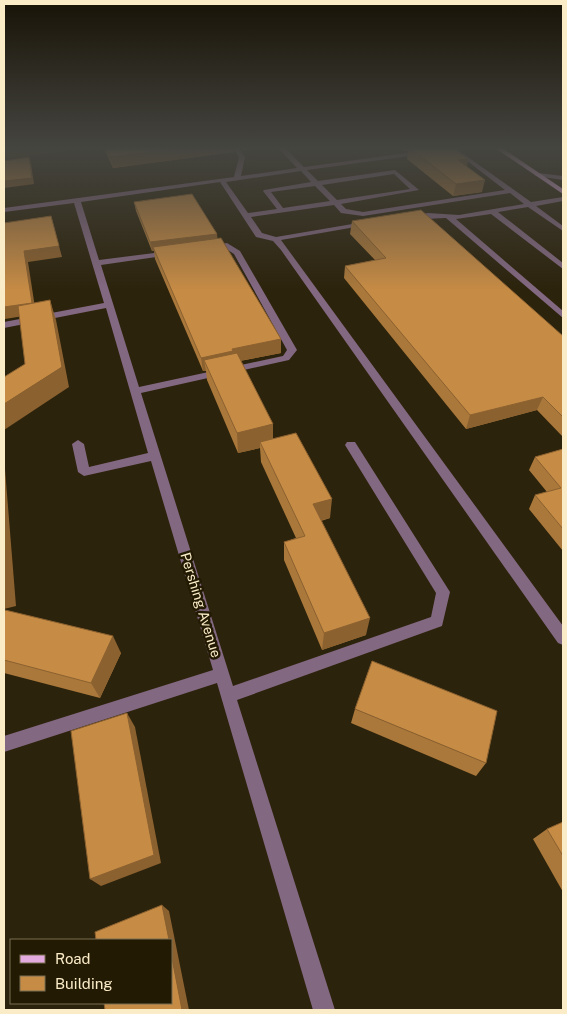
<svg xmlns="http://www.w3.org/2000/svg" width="567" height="1014" font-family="'Public Sans',sans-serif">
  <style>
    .green { fill: #493909 }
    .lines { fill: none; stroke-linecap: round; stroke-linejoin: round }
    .minor { fill: #836881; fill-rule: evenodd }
    .major { fill: #e3aadf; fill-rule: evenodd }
    .wall { fill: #aa783b }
    .shaded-wall { fill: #8b6130 }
    .building { fill: #c68b45; stroke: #8b6130 }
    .labels { text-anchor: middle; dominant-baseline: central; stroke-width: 5; stroke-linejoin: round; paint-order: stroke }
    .street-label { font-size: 14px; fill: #fbecc8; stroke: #231a03 }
  </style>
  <rect width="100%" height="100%" fill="#2c230c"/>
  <path class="green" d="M4 148H65L67 151 4 159Z"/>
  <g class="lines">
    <g class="minor">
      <path d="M233 148H239L245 157 241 176 297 168 278 148H285L304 167 443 148H460L458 150 531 202 563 197V201L536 206 563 226V231L528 207 498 212 563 263V269L491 214 456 219 563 311V318L446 218C437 218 413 221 407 217L428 213 459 215 524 204 510 193 363 216 341 213 334 205 251 217 262 233 276 237 370 221V225H367L281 240 563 626V645L558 643 281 250 273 241 256 237 220 182 81 202 99 260 170 251 174 253 170 255 101 265 139 387 283 356 287 350 234 254 225 248 207 250V246L227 243 240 251 297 350 289 360 141 393 233 686 431 617 436 593 345 445 347 442H355L450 592 442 626 237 700 335 1010H313L217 683 4 752V736L213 670 151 461 84 476 78 472 72 444 78 440 84 444 89 467 148 453 106 308 4 328V322L104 303 74 203 4 212V208L234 177 239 157ZM453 150 505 190 363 212 346 209 341 204 419 190 395 170 318 181 307 170ZM301 171 311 182 264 190 263 191 277 209 248 213 226 182ZM394 174 410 189 337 200 322 185ZM315 186 330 201 283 208 271 192Z"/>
      <path d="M538 173 563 176V180L536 176 535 175Z"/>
    </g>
    <path class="major" d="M495 148H502L563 189V194Z"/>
  </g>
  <g class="wall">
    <path d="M104 148H233L234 152 113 168Z"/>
    <path d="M400 148H453L468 159 467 166 482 192 453 196 407 159 408 151H404Z"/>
    <path d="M134 202 217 234V238L281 353 240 361 273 439 330 518 321 521 366 635 322 650 284 560V542L296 538 261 462 260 448 238 453 207 380 206 371H203L155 259 154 251H152L136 211Z"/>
    <path d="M352 221 563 336V437L537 410 466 429 344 278 345 266 375 260 350 234Z"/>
    <path d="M563 449V551L529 509 535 495 547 492 529 470 535 457Z"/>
    <path d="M4 612 121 653 100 698 4 673Z"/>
    <path d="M355 709 486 763 476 776 351 723Z"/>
    <path d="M563 822V892L533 839 547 829Z"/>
  </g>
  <g class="shaded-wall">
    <path d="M180 148H233L234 152 113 168 110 157Z"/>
    <path d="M243 148H246V150L243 151Z"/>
    <path d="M405 148H409L408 151H404Z"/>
    <path d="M29 157 31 163 34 184 4 188V181Z"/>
    <path d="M468 159 466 170 458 160Z"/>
    <path d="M485 180 482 192 453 196 456 184Z"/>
    <path d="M51 216 62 257 28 262 36 314 5 319 4 316V307L24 251Z"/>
    <path d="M217 234 218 243 153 247 154 251H152L150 242Z"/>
    <path d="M50 300 56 320 69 387 4 430V404L62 367Z"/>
    <path d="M281 339V353L234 362 204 360 206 371H203L201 358 232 349Z"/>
    <path d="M543 397 537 410 466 429 470 415Z"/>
    <path d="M273 424V444L260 442V448L238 453 237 433Z"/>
    <path d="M4 457 16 606 4 609Z"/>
    <path d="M332 499 330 518 311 523 313 504Z"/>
    <path d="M370 618 366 635 322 650 324 633Z"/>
    <path d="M113 636 121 653 100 698 91 683Z"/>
    <path d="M127 713 135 727 161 863 101 886 90 879Z"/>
    <path d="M162 905 169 911 189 1010H182L171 953V940H169Z"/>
  </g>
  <g class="building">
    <path d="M106 148H180L110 157Z"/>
    <path d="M410 148H453L468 159 458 160 485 180 456 184Z"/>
    <path d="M29 157 32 178 4 181V161Z"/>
    <path d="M192 194 217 234 150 242 134 202Z"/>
    <path d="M421 210 563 336V417L543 397 470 415 345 266 386 258 352 221Z"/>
    <path d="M51 216 59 246 24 251 32 303 4 307V223Z"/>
    <path d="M221 238 281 339 232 349 233 351 201 358 153 247Z"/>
    <path d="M50 300 62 367 4 404V377L25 364 18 306Z"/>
    <path d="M237 353 273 424 237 433 204 360Z"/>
    <path d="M296 433 332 499 313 504 370 618 324 633 284 542 305 536 260 442Z"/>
    <path d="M563 449V529L535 495 561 488 535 457Z"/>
    <path d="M5 610 113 636 91 683 4 660V612Z"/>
    <path d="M372 661 497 711 486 763 355 709Z"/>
    <path d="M127 713 154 855 90 879 71 731Z"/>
    <path d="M563 822V856L547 829Z"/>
    <path d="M162 905 169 940H96L95 932Z"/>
    <path d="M171 953 182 1010H105L104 1003H171Z"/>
  </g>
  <linearGradient id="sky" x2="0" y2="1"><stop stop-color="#181307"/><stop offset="0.51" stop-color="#454540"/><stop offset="1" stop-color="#454540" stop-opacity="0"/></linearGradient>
  <rect width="567" height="290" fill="url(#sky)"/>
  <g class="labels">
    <g class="street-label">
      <text transform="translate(201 605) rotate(73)">Pershing Avenue</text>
    </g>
  </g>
  <rect width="567" height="1014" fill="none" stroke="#fbecc8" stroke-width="10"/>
  <rect x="10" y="939" width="162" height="65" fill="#231a03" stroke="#796e52"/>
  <rect x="20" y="955" width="25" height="8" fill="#e3aadf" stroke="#796e52"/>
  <text x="55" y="964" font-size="15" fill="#fbecc8">Road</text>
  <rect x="20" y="976" width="25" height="15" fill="#c68b45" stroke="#796e52"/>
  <text x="55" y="989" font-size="15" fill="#fbecc8">Building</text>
</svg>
